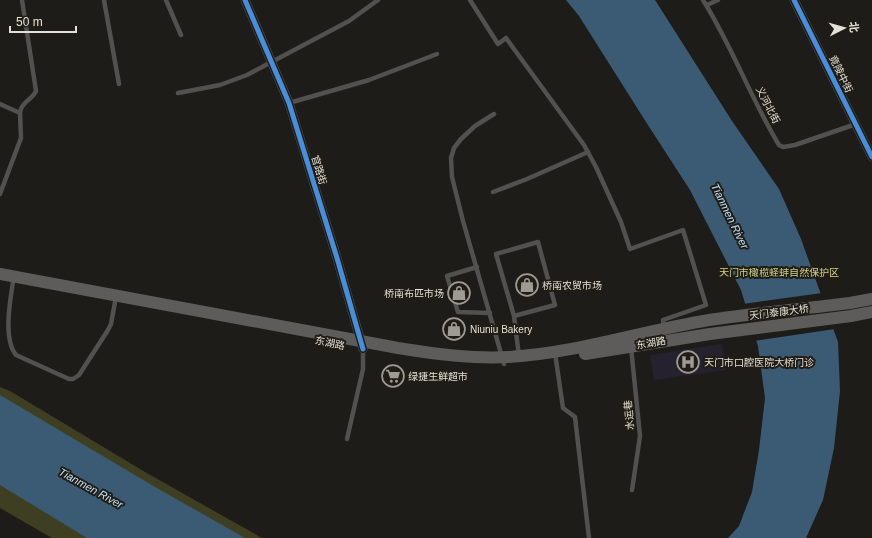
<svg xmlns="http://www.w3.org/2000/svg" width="872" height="538" font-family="Helvetica,'Noto Sans SC',sans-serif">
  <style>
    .medical { fill: #25212e }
    .green { fill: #3e3f22 }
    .water { fill: #3b5b74 }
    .pier { fill: #1e1c18 }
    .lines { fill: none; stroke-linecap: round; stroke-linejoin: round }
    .lane { stroke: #52514f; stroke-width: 4.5 }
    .street { stroke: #52514f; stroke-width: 9 }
    .secondary { stroke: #5e5c5a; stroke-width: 12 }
    .cycleway-casing { stroke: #221d14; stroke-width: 8 }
    .cycleway { stroke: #468fdf; stroke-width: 5 }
    .labels { text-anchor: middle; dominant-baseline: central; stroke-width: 4; stroke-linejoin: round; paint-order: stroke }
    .street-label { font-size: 10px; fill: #e3e0da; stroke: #221d14 }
    .park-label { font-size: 10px; fill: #ccd28c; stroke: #221d14 }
    .poi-label { font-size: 10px; fill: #e3e0da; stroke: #221d14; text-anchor: start }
    .water-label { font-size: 11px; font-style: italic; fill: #bee1fe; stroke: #221d14 }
  </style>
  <rect width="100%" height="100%" fill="#1e1c18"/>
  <path class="medical" d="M722 344 726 370 654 380 650 355Z"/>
  <path class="green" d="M0 387 10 391 145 472 262 538H52L0 508Z"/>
  <g class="water">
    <path d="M566 0H655L732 121 779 189 801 239 838 342 840 391 834 448 823 500 806 538H728L739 526 752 492 759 450 765 398 758 346 741 290 690 190 646 122 579 16Z"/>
    <path d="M0 395 155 487 245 538H87L0 485Z"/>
  </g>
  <path class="pier" d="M822 293 835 329 754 341 743 304Z"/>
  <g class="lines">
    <g class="lane">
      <path d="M104 0 119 84"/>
      <path d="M166 0 181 35"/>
      <path d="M470 0 498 44 506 38 584 145 596 167 621 222 630 249 683 230 706 305 663 320 664 327"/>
      <path d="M703 0C732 46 751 99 779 145L783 147 795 145 856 124"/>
      <path d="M707 5 718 0"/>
      <path d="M178 93 220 85 247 75 349 21 378 0"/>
      <path d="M289 103 369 80 437 54"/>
      <path d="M0 104 20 113 21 138 0 194"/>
      <path d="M20 113C21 102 32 100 36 91L22 0"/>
      <path d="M494 114 475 126 461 139 454 148 451 158 452 177 463 221 504 364"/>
      <path d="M493 192 527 179 588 152"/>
      <path d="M477 267 447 276 458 312 490 313"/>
      <path d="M13 282C10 301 3 339 16 355L69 379H73L79 375 108 330 111 324 115 302"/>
      <path d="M514 316 555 305 538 242 496 254 514 316 519 356"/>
      <path d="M631 347 640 436 632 490"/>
      <path d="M555 353 563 408 575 417 589 538"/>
      <path d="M347 439 363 369V349"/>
    </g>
    <g class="street">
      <path d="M245 0 289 103 337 258 363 349"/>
      <path d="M794 0 872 157"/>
    </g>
    <g class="secondary">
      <path d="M0 274 398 348C435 354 472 359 509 357 577 353 642 331 709 320 755 313 803 309 850 303L872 299"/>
      <path d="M585 354 710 334 851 316 872 312"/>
    </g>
    <g class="cycleway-casing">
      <g id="cycleway">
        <path d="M245 0 289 103 337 258 363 349"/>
        <path d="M794 0 872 157"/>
      </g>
    </g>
    <use href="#cycleway" class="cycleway"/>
  </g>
  <defs>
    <g id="shop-ring" transform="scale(1.15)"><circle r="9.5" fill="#221d14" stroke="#9e9b96" stroke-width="1.5"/><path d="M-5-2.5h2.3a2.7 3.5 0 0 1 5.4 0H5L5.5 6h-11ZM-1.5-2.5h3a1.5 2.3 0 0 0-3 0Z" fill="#9e9b96"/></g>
    <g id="hospital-ring" transform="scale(1.15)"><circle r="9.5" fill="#221d14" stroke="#9e9b96" stroke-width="1.5"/><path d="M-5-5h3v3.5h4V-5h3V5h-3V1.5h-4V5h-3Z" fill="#9e9b96"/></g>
    <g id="supermarket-ring" transform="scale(1.15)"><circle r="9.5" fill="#221d14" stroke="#9e9b96" stroke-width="1.5"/><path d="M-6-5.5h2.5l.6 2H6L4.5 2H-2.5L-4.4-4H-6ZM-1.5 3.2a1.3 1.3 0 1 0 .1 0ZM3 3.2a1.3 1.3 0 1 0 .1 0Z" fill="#9e9b96"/></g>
  </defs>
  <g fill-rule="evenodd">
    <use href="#shop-ring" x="527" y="285"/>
    <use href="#shop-ring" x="459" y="293"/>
    <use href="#shop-ring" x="454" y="329"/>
    <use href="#hospital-ring" x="688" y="362"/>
    <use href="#supermarket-ring" x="393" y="376"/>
  </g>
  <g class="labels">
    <g class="street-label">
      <text transform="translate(841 74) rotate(64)">竟陵中街</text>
      <text transform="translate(768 105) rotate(63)">义河北街</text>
      <text transform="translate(319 170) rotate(73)">官路街</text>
      <text transform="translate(779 312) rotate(-7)">天门泰康大桥</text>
      <text transform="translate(330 343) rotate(11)">东湖路</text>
      <text transform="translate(651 343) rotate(-10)">东湖路</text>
      <text transform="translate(629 415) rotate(-95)">水运巷</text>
    </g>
    <g class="park-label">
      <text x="779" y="272">天门市橄榄蛏蚌自然保护区</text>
    </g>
    <g class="poi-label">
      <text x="542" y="285">桥南农贸市场</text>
      <text x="444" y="293" text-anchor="end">桥南布匹市场</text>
      <text x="470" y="329">Niuniu Bakery</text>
      <text x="704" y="362">天门市口腔医院大桥门诊</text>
      <text x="408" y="376">绿捷生鲜超市</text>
    </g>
    <g class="water-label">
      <text transform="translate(730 216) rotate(64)">Tianmen River</text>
      <text transform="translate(91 488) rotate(29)">Tianmen River</text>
    </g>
  </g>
  <g transform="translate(844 28) rotate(84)" stroke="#221d14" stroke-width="3" paint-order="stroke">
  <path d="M0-3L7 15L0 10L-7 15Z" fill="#e3e0da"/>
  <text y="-6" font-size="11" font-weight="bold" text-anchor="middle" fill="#e3e0da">北</text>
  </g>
  <path d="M10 26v6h66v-6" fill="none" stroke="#e3e0da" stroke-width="2"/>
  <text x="16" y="26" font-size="12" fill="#e3e0da" stroke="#221d14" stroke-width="3" paint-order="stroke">50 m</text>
</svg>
